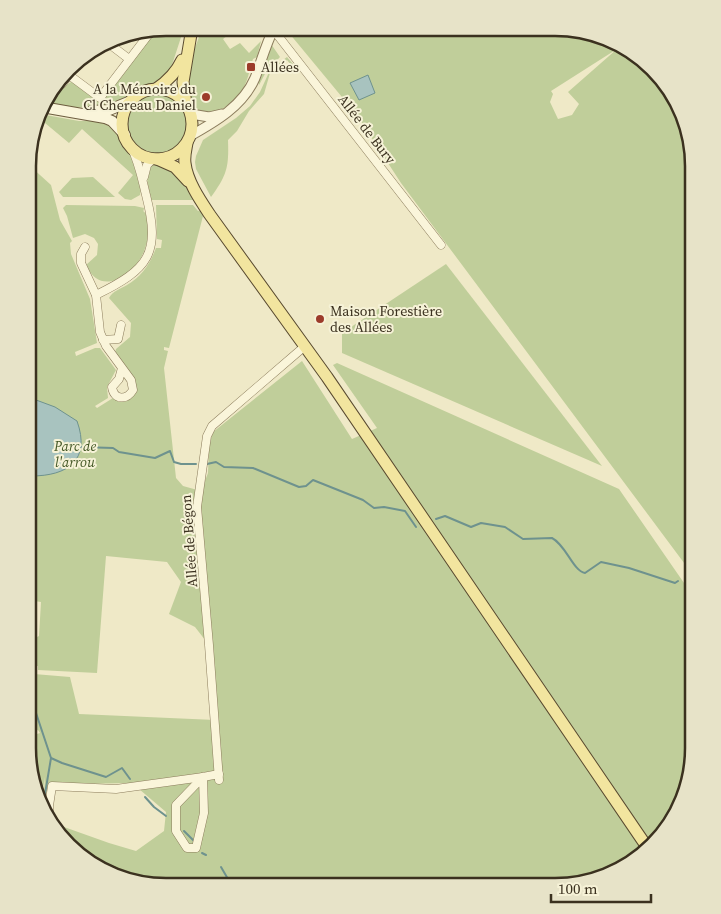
<svg xmlns="http://www.w3.org/2000/svg" width="721" height="914" font-family="'Source Serif 4',serif">
  <style>
    .green { fill: #c0ce9a; fill-rule: evenodd }
    .water { fill: #a8c3bf; stroke: #6e928e }
    .lines { fill: none; stroke-linecap: round; stroke-linejoin: round }
    .stream { stroke: #6e928e; stroke-width: 2 }
    .minor-casing { stroke: #8b7c5c; stroke-width: 9 }
    .tertiary-casing { stroke: #8b7c5c; stroke-width: 11 }
    .secondary-casing { stroke: #6d5d3f; stroke-width: 12 }
    .primary-casing { stroke: #594a30; stroke-width: 13 }
    .minor { stroke: #faf5da; stroke-width: 8 }
    .tertiary { stroke: #faf5da; stroke-width: 9 }
    .secondary { stroke: #faf5da; stroke-width: 10 }
    .primary { stroke: #f2e59f; stroke-width: 11 }
    .poi-dot { fill: #9c3b2a; stroke: #f6f2d7; stroke-width: 2 }
    .labels { text-anchor: middle; dominant-baseline: central; stroke-width: 4; stroke-linejoin: round; paint-order: stroke }
    .poi-label { font-size: 14px; fill: #3b311f; stroke: #f6f2d7; text-anchor: start }
    .street-label { font-size: 14px; fill: #3b311f; stroke: #f6f2d7 }
    .park-label { font-size: 14px; font-style: italic; fill: #445826; stroke: #f6f2d7 }
    .rim { fill: none; stroke: #3b311f; stroke-width: 2.5 }
  </style>
  <rect width="100%" height="100%" fill="#efe9c7"/>
  <g class="green">
    <path d="M166 28H184L171 68 161 79 142 88 120 104 91 107 66 108 44 102 46 97 56 85 65 86 71 82 75 83 95 99 99 100 155 29Z"/>
    <path d="M202 28H232V32L223 39 230 49 240 43 249 53 261 41 257 57 253 59C249 71 248 82 241 92 224 114 197 126 187 91 182 73 197 46 202 28Z"/>
    <path d="M289 28 573 29 632 51 675 97 693 166V575L401 183 356 114 289 33ZM617 49 568 92 579 104 572 115 558 119 550 102 553 94 551 91Z"/>
    <path d="M271 44 280 57 266 72 259 85 258 80Z"/>
    <path d="M287 57 298 70 296 71 287 60 270 73 264 94 249 111 237 131 228 140C229 167 227 175 211 197L196 169 195 162 196 156 203 140 236 118 250 106 260 92 270 70Z"/>
    <circle cx="158" cy="124" r="30"/>
    <path d="M40 114 79 121H97L114 128 123 146 132 157 141 189 140 195 131 200 125 199 118 193 133 175 82 129 69 143 39 118Z"/>
    <path d="M29 165 51 185 60 220 72 241 70 243 71 254 90 299 97 343 75 352 76 356 95 348H100L116 370 107 387 108 398 95 406 97 408 113 398 119 402 127 401C148 389 125 366 115 353L116 349 130 337 131 323 109 298C113 291 120 289 127 285 142 276 150 264 156 248H161L162 240 157 239 156 205H193L198 211 201 210 206 217 203 216 169 348 164 347V350L168 351 164 368 176 478 183 486 201 491 208 473 209 446 213 432 302 361 352 439 377 428 333 365 337 363 619 489 693 596V757L670 825 624 868 564 886H157L89 863 50 822 109 843 136 851 164 831 166 812 132 783 76 784 44 792 45 777 41 800 28 748V737L40 733 38 730 28 734V675H32L33 680 34 674 70 677 79 714 215 720 209 645 195 627 169 614 181 582 167 562 106 556 97 673 38 670V666H32L35 638 39 636 41 602 28 600Z"/>
    <path d="M149 165C174 164 184 179 194 200H151L146 174Z"/>
    <path d="M93 177 115 197H63L59 192 72 178Z"/>
    <path d="M66 205 135 206 144 208C143 215 143 208 146 215 149 223 149 236 146 245 140 271 102 301 86 265L97 255 98 244 94 238 85 234 73 238 67 216 63 208Z"/>
    <path d="M446 264 602 466 342 353V333Z"/>
  </g>
  <g class="water">
    <path d="M368 75 375 93 359 100 350 83Z"/>
    <path d="M28 397 55 407 77 421C91 460 68 476 31 476V472H29L28 476Z"/>
  </g>
  <g class="lines">
    <g class="stream">
      <path d="M81 447 113 448 119 452 155 458 170 451 174 462 181 464H196"/>
      <path d="M207 464 216 462 224 467 253 468 299 487 306 486 313 480 363 500 374 508 384 507 405 511 416 527"/>
      <path d="M436 519 445 516 471 527 481 523 505 527 523 539 552 538C566 545 573 571 585 573L601 562 629 568 675 583 678 581"/>
      <path d="M34 675 33 704 51 758 43 806"/>
      <path d="M51 758 62 763 106 777 122 768 130 779"/>
      <path d="M145 797 154 807 166 816"/>
      <path d="M184 831 195 842"/>
      <path d="M202 853 206 855"/>
      <path d="M221 867 228 879 245 886"/>
    </g>
    <g class="minor-casing">
      <g id="minor">
        <path d="M272 28 441 245"/>
        <path d="M108 43 129 59"/>
        <path d="M69 75 82 58"/>
        <path d="M58 82 62 84 69 75 100 98 152 30"/>
        <path d="M144 177 147 165 154 158"/>
        <path d="M85 247 81 254V263L96 295 100 332 106 346 131 380 133 390C127 400 114 401 112 387L119 379 122 368"/>
        <path d="M96 295C149 269 161 254 146 195 142 179 139 162 131 147"/>
        <path d="M103 340 118 339 121 325"/>
        <path d="M203 777 176 805V831L187 848H196L204 813 203 777 219 774"/>
        <path d="M219 780 209 645 197 507 207 436 212 426 305 346"/>
        <path d="M49 821V806L52 786 116 789 203 777"/>
      </g>
    </g>
    <g class="tertiary-casing">
      <g id="tertiary">
        <path d="M191 114 209 117 222 114"/>
        <path d="M190 136C215 122 243 106 255 78 261 62 266 44 274 28"/>
      </g>
    </g>
    <g class="secondary-casing">
      <g id="secondary">
        <path d="M42 107 105 118 112 121 125 135"/>
        <path d="M92 111 109 110 131 101"/>
      </g>
    </g>
    <g class="primary-casing">
      <g id="primary">
        <path d="M156 89C168 81 176 73 182 60"/>
        <circle cx="157" cy="124" r="35"/>
        <path d="M186 104 183 82 192 28"/>
        <path d="M187 143C186 149 184 156 185 163 187 181 200 200 210 215L327 377 647 847"/>
        <path d="M157 159 175 167 188 181"/>
      </g>
    </g>
    <use href="#minor" class="minor"/>
    <use href="#tertiary" class="tertiary"/>
    <use href="#secondary" class="secondary"/>
    <use href="#primary" class="primary"/>
  </g>
  <g class="poi-dot">
    <rect x="246" y="62" width="10" height="10" rx="2.5"/>
    <circle cx="206" cy="97" r="5"/>
    <circle cx="320" cy="319" r="5"/>
  </g>
  <g class="labels">
    <g class="poi-label">
      <text x="261" y="67">Allées</text>
      <text x="196" y="89" text-anchor="end">A la Mémoire du<tspan x="196" dy="16">Cl Chereau Daniel</tspan></text>
      <text x="330" y="311">Maison Forestière<tspan x="330" dy="16">des Allées</tspan></text>
    </g>
    <g class="street-label">
      <text transform="translate(367 129) rotate(52)">Allée de Bury</text>
      <text transform="translate(189 541) rotate(-94)">Allée de Bégon</text>
    </g>
    <g class="park-label">
      <text x="75" y="446">Parc de<tspan x="75" dy="16">l'arrou</tspan></text>
    </g>
  </g>
  <path d="M0 0H721V914H0ZM166 36H555A130 130 0 0 1 685 166V748A130 130 0 0 1 555 878H166A130 130 0 0 1 36 748V166A130 130 0 0 1 166 36Z" fill="#e7e3c8" fill-rule="evenodd"/>
  <path class="rim" d="M166 36H555A130 130 0 0 1 685 166V748A130 130 0 0 1 555 878H166A130 130 0 0 1 36 748V166A130 130 0 0 1 166 36Z"/>
  <path d="M551 894v8h100v-8" fill="none" stroke="#3b311f" stroke-width="2.5"/>
  <text x="558" y="894" font-size="15" fill="#3b311f" stroke="#f6f2d7" stroke-width="4" paint-order="stroke">100 m</text>
</svg>
